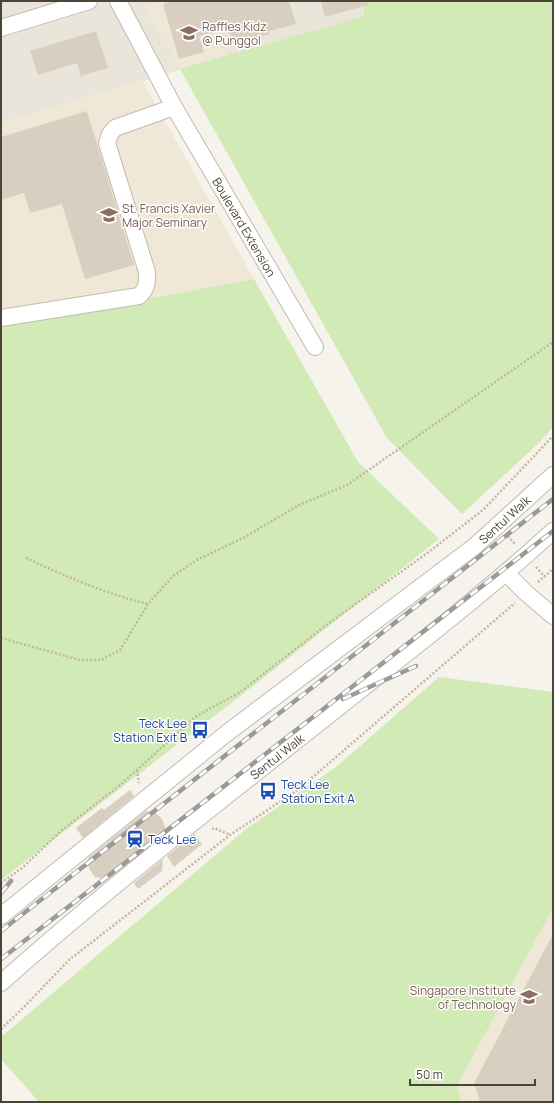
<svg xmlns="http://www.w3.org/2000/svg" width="554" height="1103" font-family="Manrope,sans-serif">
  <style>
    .residential { fill: #eae5da }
    .education { fill: #efe8d6 }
    .green { fill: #d2eab5 }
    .building { fill: #d8cfc1 }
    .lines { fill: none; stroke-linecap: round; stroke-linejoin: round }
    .minor-casing { stroke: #c2bbae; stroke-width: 18 }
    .path { stroke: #c4b79f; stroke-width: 2.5; stroke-dasharray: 2 2; stroke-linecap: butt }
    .minor { stroke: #fff; stroke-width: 16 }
    .rail-casing { stroke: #9a9a9a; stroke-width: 4.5 }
    .rail { stroke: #fff; stroke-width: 3; stroke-dasharray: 9; stroke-linecap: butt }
    .labels { text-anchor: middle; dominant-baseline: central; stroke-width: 3; stroke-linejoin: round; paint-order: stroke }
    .education-label { font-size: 12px; fill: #785e54; stroke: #fff; text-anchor: start }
    .street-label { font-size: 12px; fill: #4b4439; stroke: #fff }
    .transit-label { font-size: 12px; fill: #164399; stroke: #fff; text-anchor: start }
  </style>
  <rect width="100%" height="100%" fill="#f6f3ec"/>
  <path class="residential" d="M1 1H364V16L1 123Z"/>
  <g class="education">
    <path d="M156 1H209L226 55 180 69 147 11 151 2Z"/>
    <path d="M142 80 254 279 1 326V123Z"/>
    <path d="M553 908V1102H462L457 1086Z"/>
  </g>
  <g class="green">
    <path d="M364 1H553V427L540 442 462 514 387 438 180 69 364 16Z"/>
    <path d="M254 279 358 462 439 539 239 697 1 880V326Z"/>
    <path d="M439 677 553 692V908L457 1086 462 1102H39L1 1059V1037L246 829 336 767Z"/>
  </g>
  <g class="building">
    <path d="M174 1H289L296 24 269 31 270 34 233 44 228 28 199 36 204 52 179 59 163 4Z"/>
    <path d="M321 1H367L368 5 325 17Z"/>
    <path d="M96 31 108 68 81 76 77 63 38 75 30 51Z"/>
    <path d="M87 111 134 265 85 279 62 204 30 213 24 193 1 200V137Z"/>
    <path d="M130 790 134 796 83 838 76 828 102 808 104 810Z"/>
    <path d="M146 811 157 814 162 819 165 827V833L110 877 104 879 95 877 90 870 87 862 89 857Z"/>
    <path d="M194 834 202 844 174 867 167 856Z"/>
    <path d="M163 859 162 871 138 889 134 883Z"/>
    <path d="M553 934V1102H480L474 1083Z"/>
  </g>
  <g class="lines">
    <g class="minor-casing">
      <g id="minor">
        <path id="s1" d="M118 1 174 107 315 347"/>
        <path d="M1 28 89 1"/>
        <path d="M1 318 139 296C147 289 147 283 147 272L107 143 110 134 115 128 174 107"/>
        <path d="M506 573 526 593 553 616"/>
        <path id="s2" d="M1 916 227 733 475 546 553 475"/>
        <path id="s3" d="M1 983C119 878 245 782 368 684 431 634 494 585 553 531"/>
      </g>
    </g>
    <g class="path">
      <path d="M508 536 515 544"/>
      <path d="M26 558C65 576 106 594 148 604"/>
      <path d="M536 567 545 577"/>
      <path d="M538 582 553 569"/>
      <path d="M1 638 80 660H101L120 650 148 604 173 576 197 560 245 537 299 505 347 485 553 342"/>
      <path d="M137 770 139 783"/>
      <path d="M212 829 214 828 230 835"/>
      <path d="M1 883 22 868 61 831 120 785 198 715 239 693 325 626 426 554 483 510 553 436"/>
      <path d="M1 1029 23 1008 69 960 230 835 299 789 515 603"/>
    </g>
    <use href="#minor" class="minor"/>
    <g class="rail-casing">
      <g id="rail">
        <path d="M343 699 416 666"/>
        <path d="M1 893 11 881"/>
        <path d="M1 931 553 499"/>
        <path d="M1 959 553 531"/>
      </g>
    </g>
    <use href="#rail" class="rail"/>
  </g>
  <defs>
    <g id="school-bare" transform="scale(1.38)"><path d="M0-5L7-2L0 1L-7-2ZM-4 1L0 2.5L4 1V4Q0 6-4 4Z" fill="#8d6e63" stroke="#fff" stroke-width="2.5" paint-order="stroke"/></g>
    <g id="bus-bare" transform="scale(1.38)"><path d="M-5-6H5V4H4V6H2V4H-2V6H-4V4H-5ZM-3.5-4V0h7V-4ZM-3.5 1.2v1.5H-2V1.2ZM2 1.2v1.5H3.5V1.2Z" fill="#1a4fb4" stroke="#fff" stroke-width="2.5" paint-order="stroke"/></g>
    <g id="station-bare" transform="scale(1.38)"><path d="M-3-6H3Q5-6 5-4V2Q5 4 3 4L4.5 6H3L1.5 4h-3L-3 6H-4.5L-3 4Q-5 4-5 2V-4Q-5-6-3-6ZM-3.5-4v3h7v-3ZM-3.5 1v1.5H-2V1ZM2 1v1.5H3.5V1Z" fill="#1a4fb4" stroke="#fff" stroke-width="2.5" paint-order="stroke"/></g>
    <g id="university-bare" transform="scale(1.38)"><path d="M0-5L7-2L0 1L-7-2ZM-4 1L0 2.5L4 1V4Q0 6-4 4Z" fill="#8d6e63" stroke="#fff" stroke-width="2.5" paint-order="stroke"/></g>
  </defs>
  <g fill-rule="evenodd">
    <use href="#school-bare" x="189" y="33"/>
    <use href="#school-bare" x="109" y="215"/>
    <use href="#bus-bare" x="200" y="730"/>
    <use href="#bus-bare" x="268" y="791"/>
    <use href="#station-bare" x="135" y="839"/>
    <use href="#university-bare" x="529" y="997"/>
  </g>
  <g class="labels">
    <g class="education-label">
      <text x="202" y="26">Raffles Kidz<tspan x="202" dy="14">@ Punggol</tspan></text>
      <text x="122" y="208">St. Francis Xavier<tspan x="122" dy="14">Major Seminary</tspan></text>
      <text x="516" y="990" text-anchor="end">Singapore Institute<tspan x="516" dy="14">of Technology</tspan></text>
    </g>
    <g class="street-label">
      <text stroke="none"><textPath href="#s1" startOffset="259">Boulevard Extension</textPath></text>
      <text stroke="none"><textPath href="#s2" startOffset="641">Sentul Walk</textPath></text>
      <text stroke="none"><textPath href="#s3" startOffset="357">Sentul Walk</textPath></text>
    </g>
    <g class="transit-label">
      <text x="187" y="723" text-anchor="end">Teck Lee<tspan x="187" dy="14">Station Exit B</tspan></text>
      <text x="281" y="784">Teck Lee<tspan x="281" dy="14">Station Exit A</tspan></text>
      <text x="148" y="839">Teck Lee</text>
    </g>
  </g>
  <rect width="554" height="1103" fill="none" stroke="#4b4439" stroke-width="4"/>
  <path d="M410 1079v6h125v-6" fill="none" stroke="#4b4439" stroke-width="2"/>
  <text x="416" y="1079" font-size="12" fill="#4b4439" stroke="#ffffff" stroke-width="3" paint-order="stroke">50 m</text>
</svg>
